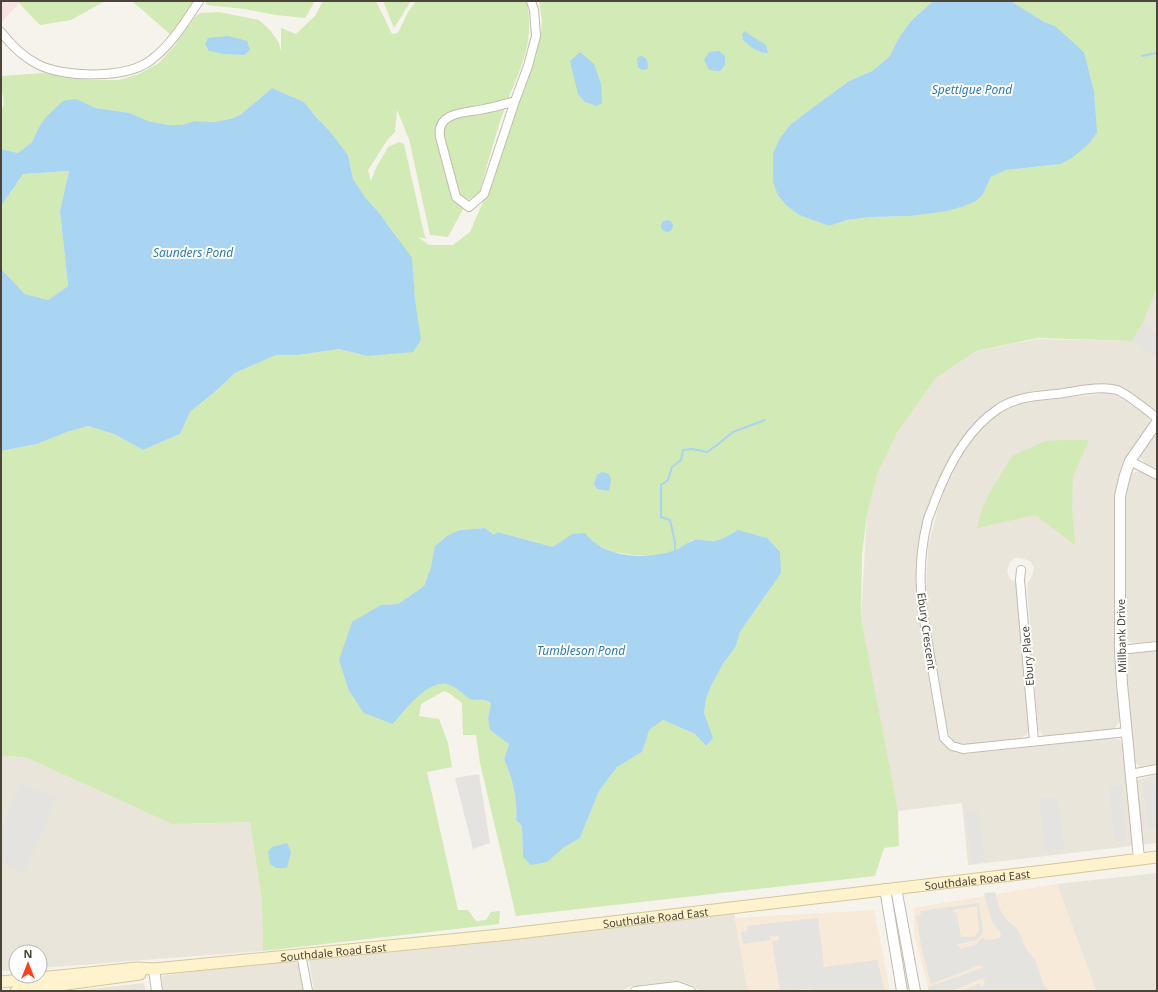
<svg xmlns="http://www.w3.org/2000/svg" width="1158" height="992" font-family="'Noto Sans',sans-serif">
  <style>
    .residential { fill: #eae5da }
    .commercial { fill: #f7ead8 }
    .medical { fill: #f6e3e0 }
    .green { fill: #d2eab5; fill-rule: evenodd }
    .parking { fill: #e5e3e0; fill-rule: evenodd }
    .water { fill: #a9d4f2 }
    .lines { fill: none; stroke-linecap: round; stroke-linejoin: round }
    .stream { stroke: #a9d4f2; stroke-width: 2 }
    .minor-casing { stroke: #c2bbae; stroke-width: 10 }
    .tertiary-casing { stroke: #c2bbae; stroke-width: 12 }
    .secondary-casing { stroke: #d6c79b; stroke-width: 13 }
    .minor { stroke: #fff; stroke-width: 8 }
    .tertiary { stroke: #fff; stroke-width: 10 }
    .secondary { stroke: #fff3cd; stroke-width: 11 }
    .labels { text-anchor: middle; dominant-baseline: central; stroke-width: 4; stroke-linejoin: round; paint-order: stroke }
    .street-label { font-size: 11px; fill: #4b4439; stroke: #fff }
    .water-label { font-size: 12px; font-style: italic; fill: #2e7ab2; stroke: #fff }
  </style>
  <rect width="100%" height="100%" fill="#f6f3ec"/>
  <g class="residential">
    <path d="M1157 288V409H1153L1133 395 1111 385 1035 392 1016 396 1001 403 987 411 967 432 953 453 920 544 917 567 916 596 918 614 938 727 940 739 948 748 956 753 964 754 1113 738 1119 739 1124 744 1129 783 1157 774V843L968 865 962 803 898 811 874 693 861 617 867 515 878 472 898 431 936 378 976 351 1038 339 1132 341 1143 323Z"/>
    <path d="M1108 393 1118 396 1144 414 1149 418V424L1148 428 1127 457 1121 472 1117 486 1120 721 1114 729 1050 736 1045 737 1038 730 1027 588 1028 582 1031 578 1033 573 1034 567 1030 561 1021 558H1015L1010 562 1007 571 1010 579 1015 582 1017 587 1028 723V729L1027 735 1020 738 974 745 965 746 957 744 951 738 947 729 930 630 926 590 928 547 937 512 943 493 960 459 972 439 988 421 998 414 1019 404 1030 402Z"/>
    <path d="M1157 430V470L1145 463 1141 459 1140 456 1141 452Z"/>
    <path d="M1139 471 1157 480V641L1136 643 1129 642 1125 633V496L1130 474Z"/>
    <path d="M1157 649V764L1144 768 1139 766 1136 763 1125 680 1126 658 1132 652Z"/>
    <path d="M1 756 25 757 172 824 250 822 262 902 263 951 40 968V952H16V970L1 971Z"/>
    <path d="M1157 873V991H1096L1057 884Z"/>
    <path d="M734 912 748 991H700L692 985 679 981 632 986 621 991H314L309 961 311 959Z"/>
    <path d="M293 961 298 964 300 969 304 991H163L162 976 202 970Z"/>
    <path d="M144 983 146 991 81 990Z"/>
  </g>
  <g class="commercial">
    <path d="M1057 884 1096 991H929L914 933V908Z"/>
    <path d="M874 910 890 991H748L735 918Z"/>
  </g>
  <path class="medical" d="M1 1H21L1 23Z"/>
  <g class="green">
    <path d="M21 1H105L71 20 40 25 19 3Z"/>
    <path d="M132 1H194L171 35Z"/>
    <path d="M206 1H315L305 18 276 15 245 9 206 5Z"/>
    <path d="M323 1H376L392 34 398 33 408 12 416 1H527C535 45 520 68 505 107 495 135 488 164 479 193L468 200 448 237 430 235 409 139 397 110 395 132 388 139 368 170 371 181 376 168 388 147 399 142 404 144 424 233 426 239 418 237 429 245H453L470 232 494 176 513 116 541 34 542 20 539 1H933L911 21 900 36 889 57 872 71 849 81 790 125 780 138 773 153V182L799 215 829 226 847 220 871 217 910 216 983 194 991 177 1006 170 1061 164 1095 105 1094 91 1084 52 1055 26 1044 22 1011 1H1157V288L1143 323 1132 341 1038 338 976 351 936 378 898 431 878 472 867 515 862 554 861 618 898 811 899 846 884 848 875 876 516 916 480 763 476 735H463L462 703 449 693 444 691 421 704 419 716 439 719 448 743 452 767 427 772 458 910H468L476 921 486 920 491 912 500 911 499 924 263 951 262 902 250 822 172 824 25 757 1 756V451L37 444 67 432 88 426 114 434 143 450 180 434 190 412 217 390 235 373 276 355H298L339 349 367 356 415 300 413 277 398 238 380 214 365 197 353 179 348 155 304 102 272 88 240 115 230 119 214 122 196 121 182 125H168L148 121 130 113 96 108 75 99 38 129 32 142 18 153 1 149V110C7 102 2 95 1 87 1 83 1 80 1 76L43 73 88 80H119L139 74 159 63 175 45 195 17 200 13 219 12 259 20 270 30 279 43 281 52V28L296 34 315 16ZM485 528 494 535 499 532 553 547 591 542 614 552 633 555 654 556 675 551 692 540 717 541 738 530 766 595 740 632 736 646 723 664 711 686 706 699 704 713 712 738 706 746 695 734 663 720 648 730 642 752 617 767 599 791 580 838 563 848 523 857 522 826 516 820C518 800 512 777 504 759L509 744 488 718 491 703C481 697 477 702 471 699 462 694 456 686 446 684 427 681 404 711 393 724L381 605 398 604 424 586 431 567 460 530Z"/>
    <path d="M383 1H411L394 28Z"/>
    <path d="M69 171 60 211 68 286 48 300 25 294 1 269V206L23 174Z"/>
    <path d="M1066 440H1089L1073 476 1072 508 1075 545 1035 515 977 528 982 509 990 492 1012 456 1045 441Z"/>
  </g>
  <g class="parking">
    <path d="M1143 323 1157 334V358L1132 341Z"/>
    <path d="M479 774 490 843 473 849 455 778Z"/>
    <path d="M1155 781 1157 795V828L1148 829 1143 783Z"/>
    <path d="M21 783 57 798 24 873 1 862V827Z"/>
    <path d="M1122 786 1126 840 1115 842 1109 787Z"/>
    <path d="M1058 797 1064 849 1045 851 1039 798Z"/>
    <path d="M979 811 984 861 972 863 966 812Z"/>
    <path d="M995 892 999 908 1005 918 1018 930 1026 949 1035 959 1044 986 1050 991H964L979 983 981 986 985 983 983 978 951 991H929L928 987 982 968 980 965 931 984 922 951 916 916 921 915 920 911 979 903 983 929 982 934 977 940 957 944 961 949 977 944 981 938 987 940 1000 938 1001 934 992 922 984 893ZM977 906 979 931 974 937H961L957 913 953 912V910Z"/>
    <path d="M818 918 824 967 877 960 885 991H816L810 989 780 991 772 941 779 940 778 936H770V940L743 944 741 932 747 931V926Z"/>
  </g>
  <g class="water">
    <path d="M933 1H1011L1044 22 1055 26 1073 42 1084 52 1094 91 1097 132 1089 144 1073 157 1061 164 1006 170 991 177 983 194 976 201 964 206 947 211 910 216 871 217 847 220 829 226 799 215 786 205 778 195 773 182V153L780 138 790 125 811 109 849 81 872 71 889 57 900 36 911 21Z"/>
    <path d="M745 31 750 35 766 45 768 53C757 53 750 46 743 40L742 34Z"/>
    <path d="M228 36 247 41 250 50 244 55 224 54 209 51 205 44 208 38Z"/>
    <path d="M719 51 725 56V65L720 71 709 70 704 60 709 52Z"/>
    <path d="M580 52 594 64 601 84 602 103 597 106 585 102 578 94 570 61Z"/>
    <path d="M640 56C647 57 648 61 648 68 644 72 642 70 638 67L637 58Z"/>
    <path d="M272 88 304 102 317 118 331 133 348 155 353 179 365 197 380 214 412 258 415 300 421 340 413 352 367 356 339 349 298 355H276L235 373 217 390 190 412 180 434 143 450 114 434 88 426 67 432 37 444 1 451V269L25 294 48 300 68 286 60 211 69 171 23 174 1 206V149L18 153 32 142 38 129 46 117 63 101 76 99 96 108 130 113 148 121 168 125H182L195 121 214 122 230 119 240 115Z"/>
    <circle cx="667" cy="226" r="6"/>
    <path d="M602 472 609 474 611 480 609 491 597 489 594 484 597 475Z"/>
    <path d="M485 528 494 535 498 532 553 547 572 534 585 533C604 558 645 560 673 551 680 549 685 543 692 541 699 538 709 542 716 541 723 539 732 533 738 530L767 538 780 552 781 573 740 632 736 646 723 664 711 686 706 699 704 713 713 738 706 746 695 734 663 720 649 730 642 752 617 767 599 791 580 838 563 848 547 862 531 865 523 857 522 826 516 820C518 800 512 777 504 759L509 744 490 730 488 718 491 703C481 697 477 702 470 699 462 694 456 686 446 684 427 681 404 711 393 724L364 713 349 691 339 660 352 622 381 605 398 604 424 586 431 567 435 546 447 536 460 530Z"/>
    <path d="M287 843 291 852 287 868H276L270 864 268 852 272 847Z"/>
  </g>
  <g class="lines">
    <g class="stream">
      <path d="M1142 56 1157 53"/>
      <path d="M675 551V542L670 520 661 517V485L668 480 672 467 681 460 683 450 692 449 707 452 717 445 733 432 765 420"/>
    </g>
    <g class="minor-casing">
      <g id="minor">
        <path d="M1 32C11 45 22 56 37 64 63 78 127 79 151 60 172 44 185 22 199 1"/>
        <path d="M515 101C505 104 494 107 484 109 467 113 436 111 440 137L456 197 469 207 484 194 515 101 528 66 536 36 534 10 531 1"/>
        <path d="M1130 461 1157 475"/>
        <path d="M1021 570 1020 580 1034 741"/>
        <path d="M1120 650 1157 646"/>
        <path d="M1127 732 963 749 952 746 944 738 923 614C919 584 920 552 927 523 928 516 932 510 934 503 947 468 966 430 998 409 1015 397 1037 396 1056 394 1074 392 1100 385 1117 390 1126 393 1148 411 1157 418"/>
        <path d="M1131 774 1157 769"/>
        <path d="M301 954 308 991"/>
        <path d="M635 991 677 986 691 991"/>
      </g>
    </g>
    <g class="tertiary-casing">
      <g id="tertiary">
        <path d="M1139 859 1122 684 1120 650V496L1125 475 1130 461 1157 422"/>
        <path d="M896 888 915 991"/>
        <path d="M885 889 902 991"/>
        <path d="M154 969 157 991"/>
      </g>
    </g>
    <g class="secondary-casing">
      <g id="secondary">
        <path id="s1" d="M1 982 137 968 154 969 510 934 1053 870 1157 857"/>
        <path d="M16 991 140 974"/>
      </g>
    </g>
    <use href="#minor" class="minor"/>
    <use href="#tertiary" class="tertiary"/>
    <use href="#secondary" class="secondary"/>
  </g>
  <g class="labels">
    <g class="street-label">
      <text transform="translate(927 631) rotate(82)">Ebury Crescent</text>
      <text transform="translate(1121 636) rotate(-91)">Millbank Drive</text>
      <text transform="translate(1027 656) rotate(-95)">Ebury Place</text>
      <text stroke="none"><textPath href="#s1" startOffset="982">Southdale Road East</textPath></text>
      <text stroke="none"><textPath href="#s1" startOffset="658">Southdale Road East</textPath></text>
      <text stroke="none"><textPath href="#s1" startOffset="334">Southdale Road East</textPath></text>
    </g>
    <g class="water-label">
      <text x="972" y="89">Spettigue Pond</text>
      <text x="193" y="252">Saunders Pond</text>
      <text x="581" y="650">Tumbleson Pond</text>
    </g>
  </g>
  <rect width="1158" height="992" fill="none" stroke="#4b4439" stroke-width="4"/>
  <g transform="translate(28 964)"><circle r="19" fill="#ffffff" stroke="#b7b4b0"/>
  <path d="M0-3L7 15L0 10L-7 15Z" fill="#fc3f1d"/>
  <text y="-6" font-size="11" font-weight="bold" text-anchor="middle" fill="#4b4439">N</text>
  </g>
</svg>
